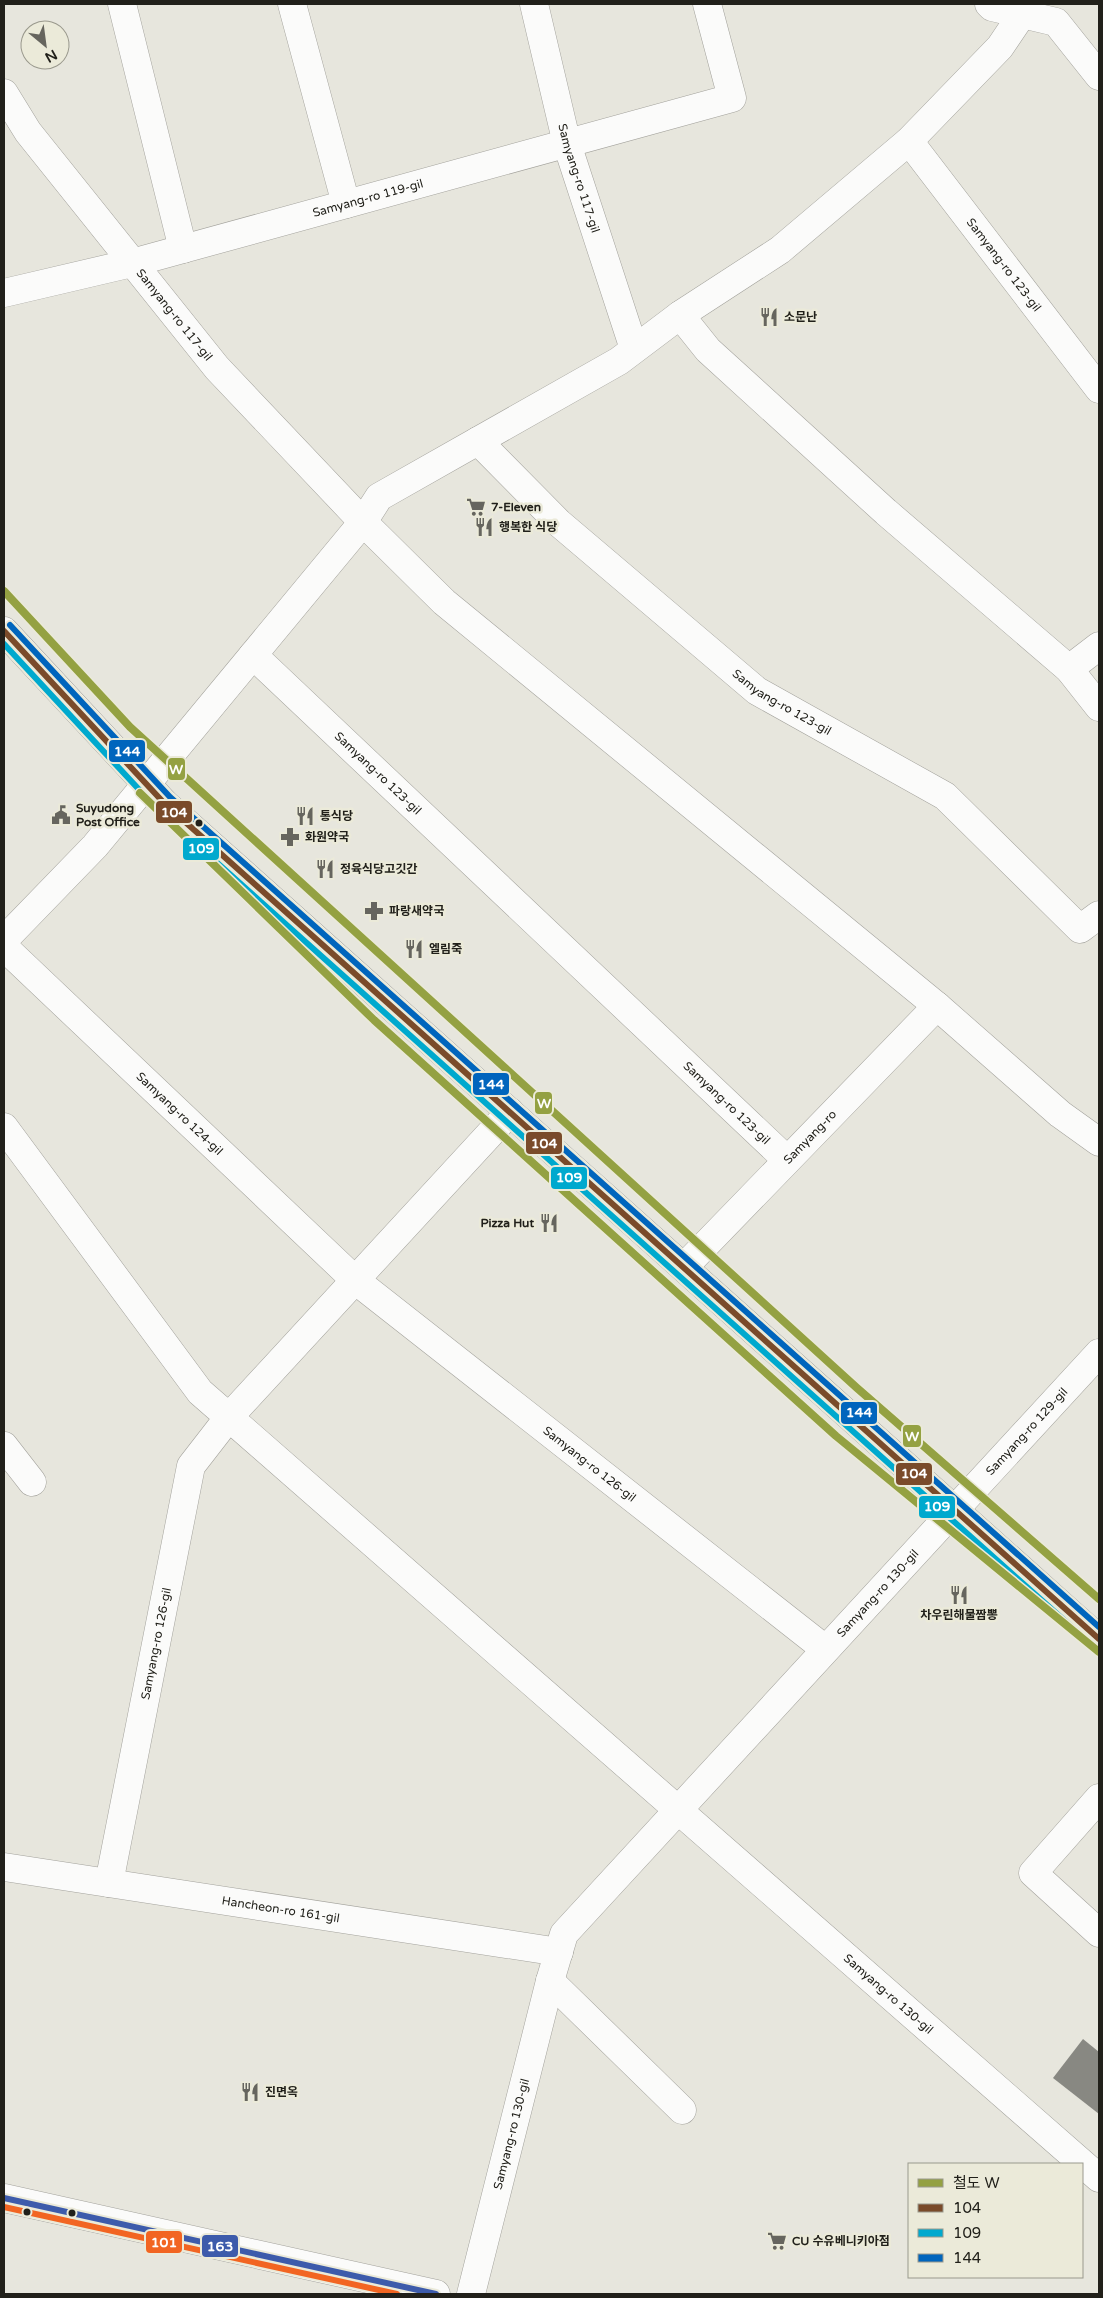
<svg xmlns="http://www.w3.org/2000/svg" width="1103" height="2298" font-family="'Varela Round','Noto Sans KR',sans-serif">
  <style>
    .building { fill: #888882 }
    .lines { fill: none; stroke-linecap: round; stroke-linejoin: round }
    .minor-casing { stroke: #a3a29c; stroke-width: 29 }
    .major-casing { stroke: #a3a29c; stroke-width: 29 }
    .minor { stroke: #fbfbfa; stroke-width: 28 }
    .major { stroke: #fbfbfa; stroke-width: 28 }
    .bus-1-casing { stroke: #ebead9; stroke-width: 10 }
    .bus-2-casing { stroke: #ebead9; stroke-width: 10 }
    .bus-3-casing { stroke: #ebead9; stroke-width: 10 }
    .bus-4-casing { stroke: #ebead9; stroke-width: 10 }
    .bus-5-casing { stroke: #ebead9; stroke-width: 10 }
    .bus-1 { stroke: #7a4b2a; stroke-width: 6 }
    .bus-2 { stroke: #00a9ce; stroke-width: 6 }
    .bus-3 { stroke: #0065bd; stroke-width: 6 }
    .bus-4 { stroke: #3d5bab; stroke-width: 6 }
    .bus-5 { stroke: #f26522; stroke-width: 6 }
    .rail-1-casing { stroke: #ebead9; stroke-width: 11 }
    .rail-1 { stroke: #94a142; stroke-width: 8 }
    .bus-dot { fill: #21201a; stroke: #ebead9; stroke-width: 2 }
    .labels { text-anchor: middle; dominant-baseline: central; stroke-width: 5; stroke-linejoin: round; paint-order: stroke }
    .street-label { font-size: 12px; fill: #21201a; stroke: #ebead9 }
    .poi-label { font-size: 12px; font-weight: bold; fill: #21201a; stroke: #ebead9; text-anchor: start }
    .line-badge { stroke: #ebead9; stroke-width: 2 }
    .badge-label { font-size: 14px; text-anchor: middle; font-weight: bold; fill: #fff }
  </style>
  <rect width="100%" height="100%" fill="#e7e6dd"/>
  <path class="building" d="M1083 2039 1099 2052V2114L1053 2078Z"/>
  <g class="lines">
    <g class="minor-casing">
      <g id="minor">
        <path d="M122 4 183 249"/>
        <path d="M292 4 346 204"/>
        <path id="s1" d="M534 4 567 144 634 349"/>
        <path d="M989 4 992 7 1056 22 1099 76"/>
        <path id="s2" d="M4 93 28 132 217 368 363 522 444 602 937 1006 1060 1114 1099 1142"/>
        <path id="s3" d="M909 141 1099 389"/>
        <path id="s4" d="M4 293 132 263 732 98 707 4"/>
        <path d="M680 315 708 350 886 512 1069 669 1099 707"/>
        <path id="s5" d="M478 441 559 523 757 691 945 796 1080 929 1099 915"/>
        <path id="s6" d="M253 655 787 1160"/>
        <path d="M1069 669 1099 646"/>
        <path d="M4 940 95 846 363 522 379 497 619 361 680 315 780 250 909 141 1000 47 1029 4"/>
        <path id="s7" d="M4 947 355 1280 825 1649"/>
        <path id="s8" d="M4 1127 200 1392 1099 2178"/>
        <path id="s9" d="M684 1267 937 1006"/>
        <path d="M4 1446 32 1482"/>
        <path d="M1099 1798 1033 1873 1099 1933"/>
        <path id="s10" d="M4 1867 559 1952"/>
        <path id="s11" d="M109 1883 191 1466 229 1417 510 1112"/>
        <path d="M550 1981 682 2110"/>
        <path d="M4 2198 436 2294"/>
        <path id="s12" d="M471 2294 550 1981 564 1934 1099 1353"/>
      </g>
    </g>
    <g class="major-casing">
      <path id="major" d="M4 631 164 803 1099 1639"/>
    </g>
    <use href="#minor" class="minor"/>
    <use href="#major" class="major"/>
    <g class="bus-1-casing">
      <path id="bus-1" d="M4 631 164 803 1099 1639"/>
    </g>
    <g class="bus-2-casing">
      <path id="bus-2" d="M4 644 158 810 1093 1646"/>
    </g>
    <g class="bus-3-casing">
      <path id="bus-3" d="M10 625 170 797 1099 1627"/>
    </g>
    <g class="bus-4-casing">
      <path id="bus-4" d="M4 2198 436 2294"/>
    </g>
    <g class="bus-5-casing">
      <path id="bus-5" d="M4 2207 397 2294"/>
    </g>
    <use href="#bus-1" class="bus-1"/>
    <use href="#bus-2" class="bus-2"/>
    <use href="#bus-3" class="bus-3"/>
    <use href="#bus-4" class="bus-4"/>
    <use href="#bus-5" class="bus-5"/>
    <g class="rail-1-casing">
      <g id="rail-1">
        <path d="M4 591 130 727 857 1388 1099 1599"/>
        <path d="M140 793 374 1020 836 1436 1099 1652"/>
      </g>
    </g>
    <use href="#rail-1" class="rail-1"/>
  </g>
  <defs>
    <g id="restaurant-bare" transform="scale(1.5)"><path d="M-5-6h1v4h1v-4h1v4h1v-4h1v5L-1.5 .5V6h-2V.5L-5-1ZM5-6V6H3V1.5H1.5Q1.5-4 5-6Z" fill="#66655e" stroke="#ebead9" stroke-width="2.5" paint-order="stroke"/></g>
    <g id="supermarket-bare" transform="scale(1.5)"><path d="M-6-5.5h2.5l.6 2H6L4.5 2H-2.5L-4.4-4H-6ZM-1.5 3.2a1.3 1.3 0 1 0 .1 0ZM3 3.2a1.3 1.3 0 1 0 .1 0Z" fill="#66655e" stroke="#ebead9" stroke-width="2.5" paint-order="stroke"/></g>
    <g id="civic-bare" transform="scale(1.5)"><path d="M-.6-6.5H3V-4.5H.6V-3L4-1V1h2V6H-6V1h2V-1L-.6-3ZM-1.2 2.5V6h2.4V2.5Z" fill="#66655e" stroke="#ebead9" stroke-width="2.5" paint-order="stroke"/></g>
    <g id="pharmacy-bare" transform="scale(1.5)"><path d="M-2-6h4v4h4v4h-4v4h-4v-4h-4v-4h4Z" fill="#66655e" stroke="#ebead9" stroke-width="2.5" paint-order="stroke"/></g>
  </defs>
  <g fill-rule="evenodd">
    <use href="#restaurant-bare" x="769" y="317"/>
    <use href="#supermarket-bare" x="476" y="507"/>
    <use href="#restaurant-bare" x="484" y="527"/>
    <use href="#civic-bare" x="61" y="815"/>
    <use href="#restaurant-bare" x="305" y="816"/>
    <use href="#pharmacy-bare" x="290" y="837"/>
    <use href="#restaurant-bare" x="325" y="869"/>
    <use href="#pharmacy-bare" x="374" y="911"/>
    <use href="#restaurant-bare" x="414" y="949"/>
    <use href="#restaurant-bare" x="549" y="1223"/>
    <use href="#restaurant-bare" x="959" y="1595"/>
    <use href="#restaurant-bare" x="250" y="2092"/>
    <use href="#supermarket-bare" x="777" y="2241"/>
  </g>
  <g class="bus-dot">
    <circle cx="199" cy="823" r="4.5"/>
    <circle cx="27" cy="2212" r="4.5"/>
    <circle cx="72" cy="2213" r="4.5"/>
  </g>
  <g class="labels">
    <g class="street-label">
      <text stroke="none"><textPath href="#s1" startOffset="180">Samyang-ro 117-gil</textPath></text>
      <text stroke="none"><textPath href="#s4" startOffset="376">Samyang-ro 119-gil</textPath></text>
      <text stroke="none"><textPath href="#s3" startOffset="156">Samyang-ro 123-gil</textPath></text>
      <text stroke="none"><textPath href="#s2" startOffset="280">Samyang-ro 117-gil</textPath></text>
      <text stroke="none"><textPath href="#s5" startOffset="402">Samyang-ro 123-gil</textPath></text>
      <text stroke="none"><textPath href="#s6" startOffset="172">Samyang-ro 123-gil</textPath></text>
      <text stroke="none"><textPath href="#s6" startOffset="652">Samyang-ro 123-gil</textPath></text>
      <text stroke="none"><textPath href="#s7" startOffset="242">Samyang-ro 124-gil</textPath></text>
      <text stroke="none"><textPath href="#s9" startOffset="181">Samyang-ro</textPath></text>
      <text stroke="none"><textPath href="#s12" startOffset="1055">Samyang-ro 129-gil</textPath></text>
      <text stroke="none"><textPath href="#s7" startOffset="782">Samyang-ro 126-gil</textPath></text>
      <text stroke="none"><textPath href="#s12" startOffset="835">Samyang-ro 130-gil</textPath></text>
      <text stroke="none"><textPath href="#s11" startOffset="244">Samyang-ro 126-gil</textPath></text>
      <text stroke="none"><textPath href="#s10" startOffset="280">Hancheon-ro 161-gil</textPath></text>
      <text stroke="none"><textPath href="#s8" startOffset="1244">Samyang-ro 130-gil</textPath></text>
      <text stroke="none"><textPath href="#s12" startOffset="165">Samyang-ro 130-gil</textPath></text>
    </g>
    <g class="poi-label">
      <text x="784" y="317">소문난</text>
      <text x="491" y="507">7-Eleven</text>
      <text x="499" y="527">행복한 식당</text>
      <text x="76" y="808">Suyudong<tspan x="76" dy="14">Post Office</tspan></text>
      <text x="320" y="816">통식당</text>
      <text x="305" y="837">화원약국</text>
      <text x="340" y="869">정육식당고깃간</text>
      <text x="389" y="911">파랑새약국</text>
      <text x="429" y="949">엘림죽</text>
      <text x="534" y="1223" text-anchor="end">Pizza Hut</text>
      <text x="959" y="1615" text-anchor="middle">차우린해물짬뽕</text>
      <text x="265" y="2092">진면옥</text>
      <text x="792" y="2241">CU 수유베니키아점</text>
    </g>
  </g>
  <g class="line-badge">
    <rect x="108" y="739" width="38" height="24" rx="5" fill="#0065bd"/>
    <rect x="167" y="757" width="19" height="24" rx="5" fill="#94a142"/>
    <rect x="155" y="800" width="38" height="24" rx="5" fill="#7a4b2a"/>
    <rect x="182" y="837" width="38" height="24" rx="5" fill="#00a9ce"/>
    <rect x="472" y="1072" width="38" height="24" rx="5" fill="#0065bd"/>
    <rect x="534" y="1091" width="19" height="24" rx="5" fill="#94a142"/>
    <rect x="525" y="1131" width="38" height="24" rx="5" fill="#7a4b2a"/>
    <rect x="550" y="1166" width="38" height="24" rx="5" fill="#00a9ce"/>
    <rect x="840" y="1401" width="38" height="24" rx="5" fill="#0065bd"/>
    <rect x="902" y="1424" width="20" height="24" rx="5" fill="#94a142"/>
    <rect x="895" y="1462" width="38" height="24" rx="5" fill="#7a4b2a"/>
    <rect x="918" y="1495" width="38" height="24" rx="5" fill="#00a9ce"/>
    <rect x="145" y="2230" width="38" height="24" rx="5" fill="#f26522"/>
    <rect x="201" y="2234" width="38" height="24" rx="5" fill="#3d5bab"/>
  </g>
  <g class="badge-label">
    <text x="127" y="756">144</text>
    <text x="176" y="774">W</text>
    <text x="174" y="817">104</text>
    <text x="201" y="853">109</text>
    <text x="491" y="1089">144</text>
    <text x="544" y="1108">W</text>
    <text x="544" y="1148">104</text>
    <text x="569" y="1182">109</text>
    <text x="859" y="1417">144</text>
    <text x="912" y="1441">W</text>
    <text x="914" y="1478">104</text>
    <text x="937" y="1511">109</text>
    <text x="164" y="2247">101</text>
    <text x="220" y="2251">163</text>
  </g>
  <rect width="1103" height="2298" fill="none" stroke="#21201a" stroke-width="10"/>
  <rect x="908" y="2163" width="175" height="115" fill="#ebead9" stroke="#9a998d"/>
  <rect x="918" y="2179" width="25" height="8" fill="#94a142" stroke="#9a998d"/>
  <text x="953" y="2188" font-size="15" fill="#21201a">철도 W</text>
  <rect x="918" y="2204" width="25" height="8" fill="#7a4b2a" stroke="#9a998d"/>
  <text x="953" y="2213" font-size="15" fill="#21201a">104</text>
  <rect x="918" y="2229" width="25" height="8" fill="#00a9ce" stroke="#9a998d"/>
  <text x="953" y="2238" font-size="15" fill="#21201a">109</text>
  <rect x="918" y="2254" width="25" height="8" fill="#0065bd" stroke="#9a998d"/>
  <text x="953" y="2263" font-size="15" fill="#21201a">144</text>
  <g transform="translate(45 45) rotate(151)"><circle r="24" fill="#ebead9" stroke="#9a998d"/>
  <path d="M0-4L9 19L0 12L-9 19Z" fill="#66655e"/>
  <text y="-8" font-size="14" font-weight="bold" text-anchor="middle" fill="#21201a">N</text>
  </g>
</svg>
